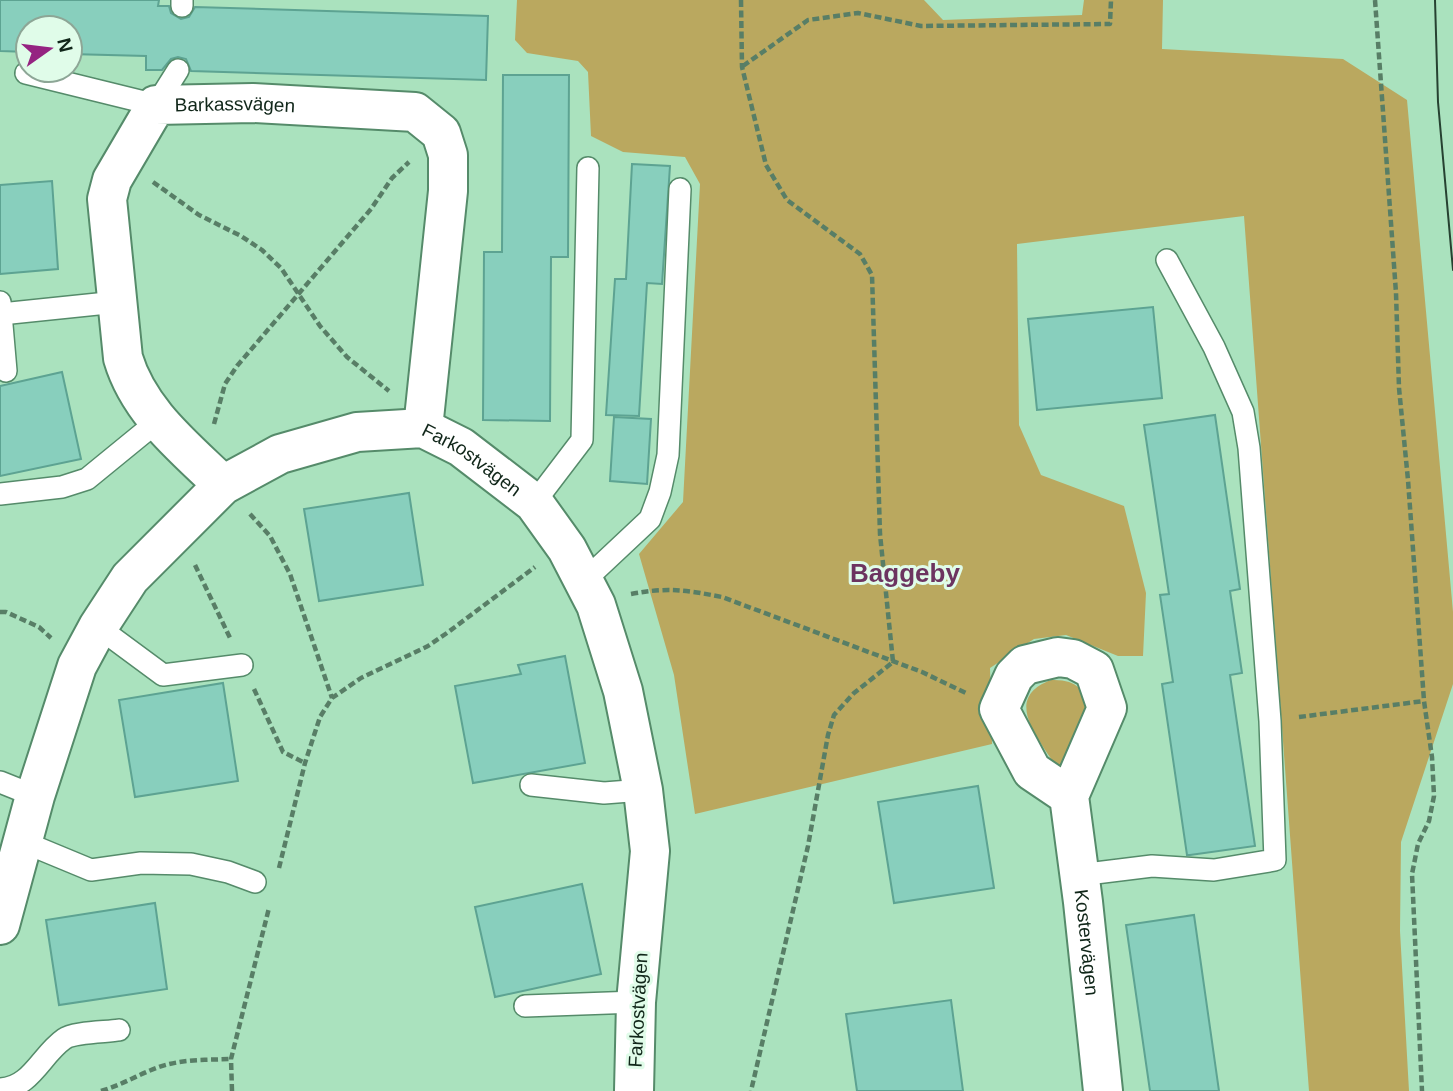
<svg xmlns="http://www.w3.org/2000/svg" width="1453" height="1091" font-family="Arial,sans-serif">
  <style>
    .green { fill: #baa85f }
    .building { fill: #88cfbd; stroke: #5da392; stroke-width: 2 }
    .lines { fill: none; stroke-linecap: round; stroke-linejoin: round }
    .lane-casing { stroke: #558b6a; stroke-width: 24 }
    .street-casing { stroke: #558b6a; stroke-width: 42 }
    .path { stroke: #587e66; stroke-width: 4.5; stroke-dasharray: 7 3.5; stroke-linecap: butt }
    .lane { stroke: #fff; stroke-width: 21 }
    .street { stroke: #fff; stroke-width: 38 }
    .tram { stroke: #264131; stroke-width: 2 }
    .labels { text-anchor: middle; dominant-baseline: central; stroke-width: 6; stroke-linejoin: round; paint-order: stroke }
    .street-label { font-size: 19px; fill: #102619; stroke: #e0fce9 }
    .district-label { font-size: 26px; font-weight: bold; fill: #6c3460; stroke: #e0fce9 }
  </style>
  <rect width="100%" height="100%" fill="#aae2be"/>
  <g class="green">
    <path d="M517 0H924L943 20 1082 15 1084 0H1163L1162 49 1343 59 1407 100 1453 612V684L1401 842 1400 931 1409 1091H1309L1244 216 1017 244 1019 425 1041 475 1124 506 1146 593 1143 656H1118L1066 635 1034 639 990 668 992 744 695 814 674 675 639 554 683 502 700 184 685 157 623 152 591 136 588 72 578 61 527 53 515 40Z"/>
    <path d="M1051 680C1105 678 1081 730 1073 760L1060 768C1051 761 1046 751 1040 742 1024 717 1016 693 1051 680Z"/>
  </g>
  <g class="building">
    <path d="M0 0H159L158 6H169L171 13 181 19 189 17 195 7 488 16 486 80 191 71 186 59 178 57 171 59 162 70H146V56L70 54V28H28V52L0 51Z"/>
    <path d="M503 75H569L568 257H551L550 421 483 420 484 252H502Z"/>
    <path d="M632 164 670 166 662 284 647 283 639 416 606 415 615 279H626Z"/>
    <path d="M52 181 58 269 0 274V185Z"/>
    <path d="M1153 307 1162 398 1037 410 1028 319Z"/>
    <path d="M62 372 81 459 0 476V386Z"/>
    <path d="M1215 415 1240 589 1230 591 1242 673 1230 675 1255 846 1190 855H1187L1162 684 1173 682 1160 595 1169 594 1144 425Z"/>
    <path d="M614 417 651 419 647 484 610 481Z"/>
    <path d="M409 493 423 585 319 601 304 509Z"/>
    <path d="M565 656 585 763 473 783 455 686 521 674 518 665Z"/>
    <path d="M223 683 238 781 135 797 119 700Z"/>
    <path d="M978 786 994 888 894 903 878 802Z"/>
    <path d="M582 884 601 974 495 997 475 907Z"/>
    <path d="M155 903 167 989 59 1005 46 920Z"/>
    <path d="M1194 915 1219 1091H1150L1126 925Z"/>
    <path d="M951 1000 963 1091H857L846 1014Z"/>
  </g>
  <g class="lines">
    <g class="lane-casing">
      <g id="lane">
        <path d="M182 0V6"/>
        <path d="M26 73 156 105 178 70"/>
        <path d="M0 302 6 371"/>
        <path d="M1 314 117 302"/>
        <path d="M0 494 62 487 87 479 158 421"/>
        <path d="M534 503 582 440 588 168"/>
        <path d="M585 580 650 519 660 492 668 455 680 189"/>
        <path d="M98 627 163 675 242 665"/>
        <path d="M0 782 35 796"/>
        <path d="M531 785 604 793 643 790"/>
        <path d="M21 841 91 870 141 863 191 864 228 872 255 882"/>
        <path d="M1079 875 1152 866 1214 870 1275 860 1270 721 1249 448 1243 412 1214 347 1167 260"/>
        <path d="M525 1006 636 1002"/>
        <path d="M0 1089C31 1088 41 1055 64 1039 73 1032 107 1032 119 1030"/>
      </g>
    </g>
    <g class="street-casing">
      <g id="street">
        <path id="s1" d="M223 485C184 447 139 412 123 358L107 199 112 180 156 105 253 103 415 112 441 133 448 155V191L423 428"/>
        <path id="s2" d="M1069 796 1032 771 999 709 1014 676 1025 665 1058 657 1073 659 1094 670 1107 708 1069 796 1083 902 1103 1091"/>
        <path id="s3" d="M0 925 35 796 77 666 98 627 130 578 223 485 280 454 357 432 423 428 461 447 534 503 567 549 596 605 623 691 643 790 650 851 636 1002 634 1091"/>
      </g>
    </g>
    <g class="path">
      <path d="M741 0 742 67 766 165 787 200 860 254 872 275 880 534 893 662 854 693 834 715 828 735 808 846 751 1091"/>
      <path d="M1375 0 1396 293 1399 388 1408 480 1424 701 1432 757 1434 796 1429 821 1418 844 1412 874 1422 1091"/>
      <path d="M743 66 808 20 858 13 921 26 1110 24 1111 0"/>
      <path d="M153 182 199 215 241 236 262 250 281 268 320 326 347 357 389 391"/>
      <path d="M214 424 225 384 237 366 371 209 392 178 409 162"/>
      <path d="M250 514 270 536 290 574 332 698"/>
      <path d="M195 565 231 640"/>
      <path d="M631 594C668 587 686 590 722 597L922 672 966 693"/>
      <path d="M0 612H6L39 627 51 638"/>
      <path d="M254 689 283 752 305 763"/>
      <path d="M1299 717 1424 701"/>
      <path d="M279 868 305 763 320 717 332 698 361 678 428 646 447 633 535 567"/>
      <path d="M101 1091C122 1085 139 1074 159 1067 182 1059 207 1060 231 1059"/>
      <path d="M232 1091 231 1059 269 908"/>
    </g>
    <use href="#lane" class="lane"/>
    <use href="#street" class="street"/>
    <path class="tram" d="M1435 0 1438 102 1453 270"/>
  </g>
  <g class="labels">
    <g class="street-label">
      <text stroke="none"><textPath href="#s1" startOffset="509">Barkassvägen</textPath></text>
      <text stroke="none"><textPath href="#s3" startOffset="774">Farkostvägen</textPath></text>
      <text stroke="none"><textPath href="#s2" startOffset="523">Kostervägen</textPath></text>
      <text transform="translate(638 1010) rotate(-87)">Farkostvägen</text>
    </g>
    <g class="district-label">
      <text x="905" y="573">Baggeby</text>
    </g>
  </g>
  <g transform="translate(49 49) rotate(76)"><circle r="33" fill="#e0fce9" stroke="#8da696" stroke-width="2"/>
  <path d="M0-5L12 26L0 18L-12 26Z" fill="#952381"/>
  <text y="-10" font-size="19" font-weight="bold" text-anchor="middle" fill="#102619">N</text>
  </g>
</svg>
